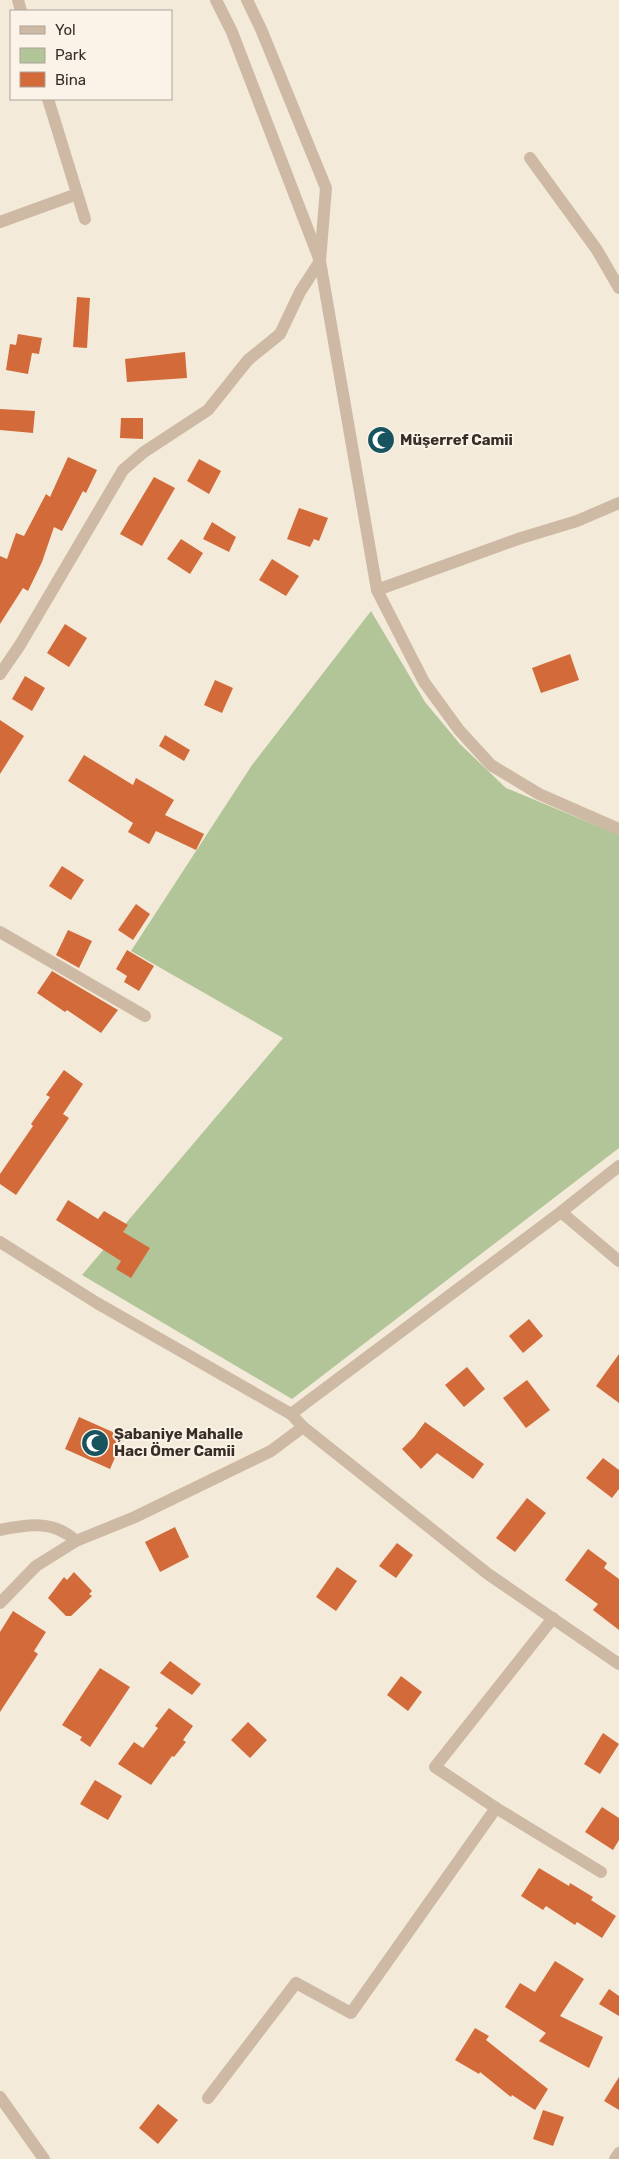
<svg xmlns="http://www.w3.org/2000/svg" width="619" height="2159" font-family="Rubik,sans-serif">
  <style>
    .green { fill: #b2c598 }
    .building { fill: #d26a3a }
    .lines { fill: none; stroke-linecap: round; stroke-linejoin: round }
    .minor { stroke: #cebaa4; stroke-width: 12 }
    .tertiary { stroke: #cebaa4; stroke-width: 12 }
    .labels { text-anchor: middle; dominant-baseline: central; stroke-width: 4; stroke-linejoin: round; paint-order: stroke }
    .poi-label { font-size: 15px; font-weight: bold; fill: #382e27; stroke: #fbf3e7; text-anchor: start }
  </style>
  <rect width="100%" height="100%" fill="#f4eada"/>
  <path class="green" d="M371 611 425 702 460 744 506 788 600 827 619 832V1148L292 1399 82 1275 283 1038 131 951 252 765Z"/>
  <g class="building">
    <path d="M77 297 90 298 87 348 73 347Z"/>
    <path d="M18 334 42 338 39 354 32 353 28 374 6 370 10 344 16 345Z"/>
    <path d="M185 352 187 378 127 382 125 359Z"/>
    <path d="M0 409 35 411 33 433 0 430Z"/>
    <path d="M121 418H143V439L120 438Z"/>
    <path d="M68 457 97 470 86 493 83 491 62 531 54 527 42 562 28 591 23 588 0 624V556L7 559 16 533 24 536 46 494 50 497Z"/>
    <path d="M199 459 221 471 209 494 187 481Z"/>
    <path d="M154 477 175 488 142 546 120 534Z"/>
    <path d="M299 508 328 518 319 541 314 539 310 547 287 539Z"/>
    <path d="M212 522 236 537 229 552 203 539Z"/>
    <path d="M181 539 203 553 190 574 167 559Z"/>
    <path d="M272 559 299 576 286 596 259 580Z"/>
    <path d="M65 624 87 638 69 667 47 653Z"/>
    <path d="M570 654 579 680 541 693 532 668Z"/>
    <path d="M25 676 45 688 32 711 12 699Z"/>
    <path d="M215 680 233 688 222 713 204 705Z"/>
    <path d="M0 720 24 736 0 774Z"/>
    <path d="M165 735 190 750 184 761 159 746Z"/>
    <path d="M84 755 133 785 136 778 174 800 165 815 204 834 196 850 156 831 149 844 128 832 133 823 68 781Z"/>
    <path d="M62 866 84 880 71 900 49 886Z"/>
    <path d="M136 904 150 914 133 940 118 930Z"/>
    <path d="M68 930 92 941 79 968 56 955Z"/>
    <path d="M127 950 154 966 139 991 124 982 127 976 116 969Z"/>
    <path d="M52 971 118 1010 101 1033 67 1010 65 1012 37 993Z"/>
    <path d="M64 1070 83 1084 63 1114 69 1118 16 1195 0 1184V1174L33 1126 31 1124 50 1097 46 1095Z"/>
    <path d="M68 1200 98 1219 104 1211 128 1225 123 1232 150 1248 131 1278 116 1269 121 1261 56 1220Z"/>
    <path d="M529 1319 543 1336 523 1353 509 1336Z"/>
    <path d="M619 1354V1403L596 1386Z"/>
    <path d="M467 1367 485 1389 464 1407 445 1385Z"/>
    <path d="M527 1380 550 1410 526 1428 503 1398Z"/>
    <path d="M79 1417 124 1437 110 1469 65 1449Z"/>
    <path d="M425 1422 484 1464 473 1479 437 1453 421 1469 402 1449 414 1437Z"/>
    <path d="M603 1458 619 1470V1489L612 1498 586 1478Z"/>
    <path d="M527 1498 546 1513 515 1552 496 1538Z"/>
    <path d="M175 1527 189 1557 160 1572 145 1542Z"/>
    <path d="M397 1543 413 1555 396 1578 379 1566Z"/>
    <path d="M588 1549 607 1563 604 1568 619 1579V1630L593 1610 598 1604 565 1580Z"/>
    <path d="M337 1567 357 1581 336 1611 316 1597Z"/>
    <path d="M74 1572 92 1591 89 1594 92 1596 71 1616H66L48 1598 64 1577 67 1580Z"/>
    <path d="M13 1611 46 1632 34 1651 38 1654 0 1712V1632Z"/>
    <path d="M170 1661 201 1684 192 1695 160 1673Z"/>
    <path d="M100 1668 130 1687 90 1747 80 1740 82 1737 62 1725Z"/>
    <path d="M401 1676 422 1692 408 1711 387 1695Z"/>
    <path d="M169 1708 193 1726 183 1740 186 1742 174 1757 172 1756 151 1785 118 1764 134 1742 143 1748 158 1728 155 1726Z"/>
    <path d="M248 1722 267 1740 250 1758 231 1740Z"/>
    <path d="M603 1733 619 1744 600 1774 584 1764Z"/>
    <path d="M95 1780 122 1796 108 1820 80 1804Z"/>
    <path d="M602 1807 619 1818V1840L613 1850 585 1832Z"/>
    <path d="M539 1868 569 1886 570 1883 593 1897 591 1900 616 1916 602 1938 577 1922 575 1925 546 1906 543 1910 521 1896Z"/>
    <path d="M555 1961 584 1979 560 2016 603 2037 589 2068 539 2041 546 2033 505 2007 520 1983 535 1992Z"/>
    <path d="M609 1989 619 1996V2016L599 2004Z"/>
    <path d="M475 2028 489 2036 486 2040 548 2089 535 2110 512 2095 511 2097 480 2072 479 2074 455 2060Z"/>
    <path d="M619 2077V2110L604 2101Z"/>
    <path d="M158 2104 178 2120 158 2144 139 2128Z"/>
    <path d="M543 2110 564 2117 553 2146 533 2139Z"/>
  </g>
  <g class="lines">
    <g class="minor">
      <path d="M18 0 21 11"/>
      <path d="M48 99 85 219"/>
      <path d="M530 158 597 250 619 288"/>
      <path d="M0 222 77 194"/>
      <path d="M377 590 521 538 577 521 619 503"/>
      <path d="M0 674 20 645 123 470 144 452 208 410 248 360 280 334 300 292 320 261 326 188 261 29 247 0"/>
      <path d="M0 932 145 1016"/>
      <path d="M561 1212 619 1261"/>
      <path d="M291 1414 561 1212 619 1166"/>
      <path d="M0 1530C28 1524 54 1520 76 1541"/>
      <path d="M0 1603 36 1566 76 1541 135 1517 271 1451 303 1427"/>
      <path d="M553 1618 435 1767 496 1808 601 1872"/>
      <path d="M0 2097 44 2159"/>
      <path d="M208 2098 296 1983 351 2013 496 1808"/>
      <path d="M615 2159 619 2153"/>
    </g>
    <g class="tertiary">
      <path d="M216 0 232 32 320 261 377 590 424 682 459 730 491 765 539 794 619 829"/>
      <path d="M0 1242 97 1303 291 1414 303 1427 488 1574 619 1664"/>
    </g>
  </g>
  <defs>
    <g id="mosque-disc" transform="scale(1.4375)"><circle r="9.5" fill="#18545e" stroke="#fbf3e7"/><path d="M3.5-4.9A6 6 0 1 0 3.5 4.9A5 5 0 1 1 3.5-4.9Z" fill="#fff"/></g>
  </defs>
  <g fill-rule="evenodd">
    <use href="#mosque-disc" x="381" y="440"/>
    <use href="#mosque-disc" x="95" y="1443"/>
  </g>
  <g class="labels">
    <g class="poi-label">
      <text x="400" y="440">Müşerref Camii</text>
      <text x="114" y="1434">Şabaniye Mahalle<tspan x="114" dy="17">Hacı Ömer Camii</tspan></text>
    </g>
  </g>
  <rect x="10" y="10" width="162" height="90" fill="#fbf3e7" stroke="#ada49a"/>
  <rect x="20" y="26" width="25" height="8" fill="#cebaa4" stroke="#ada49a"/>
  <text x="55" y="35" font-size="15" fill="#382e27">Yol</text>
  <rect x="20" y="48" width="25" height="15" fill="#b2c598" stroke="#ada49a"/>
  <text x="55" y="60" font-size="15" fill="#382e27">Park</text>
  <rect x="20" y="72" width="25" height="15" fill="#d26a3a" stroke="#ada49a"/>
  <text x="55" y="85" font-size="15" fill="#382e27">Bina</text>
</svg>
